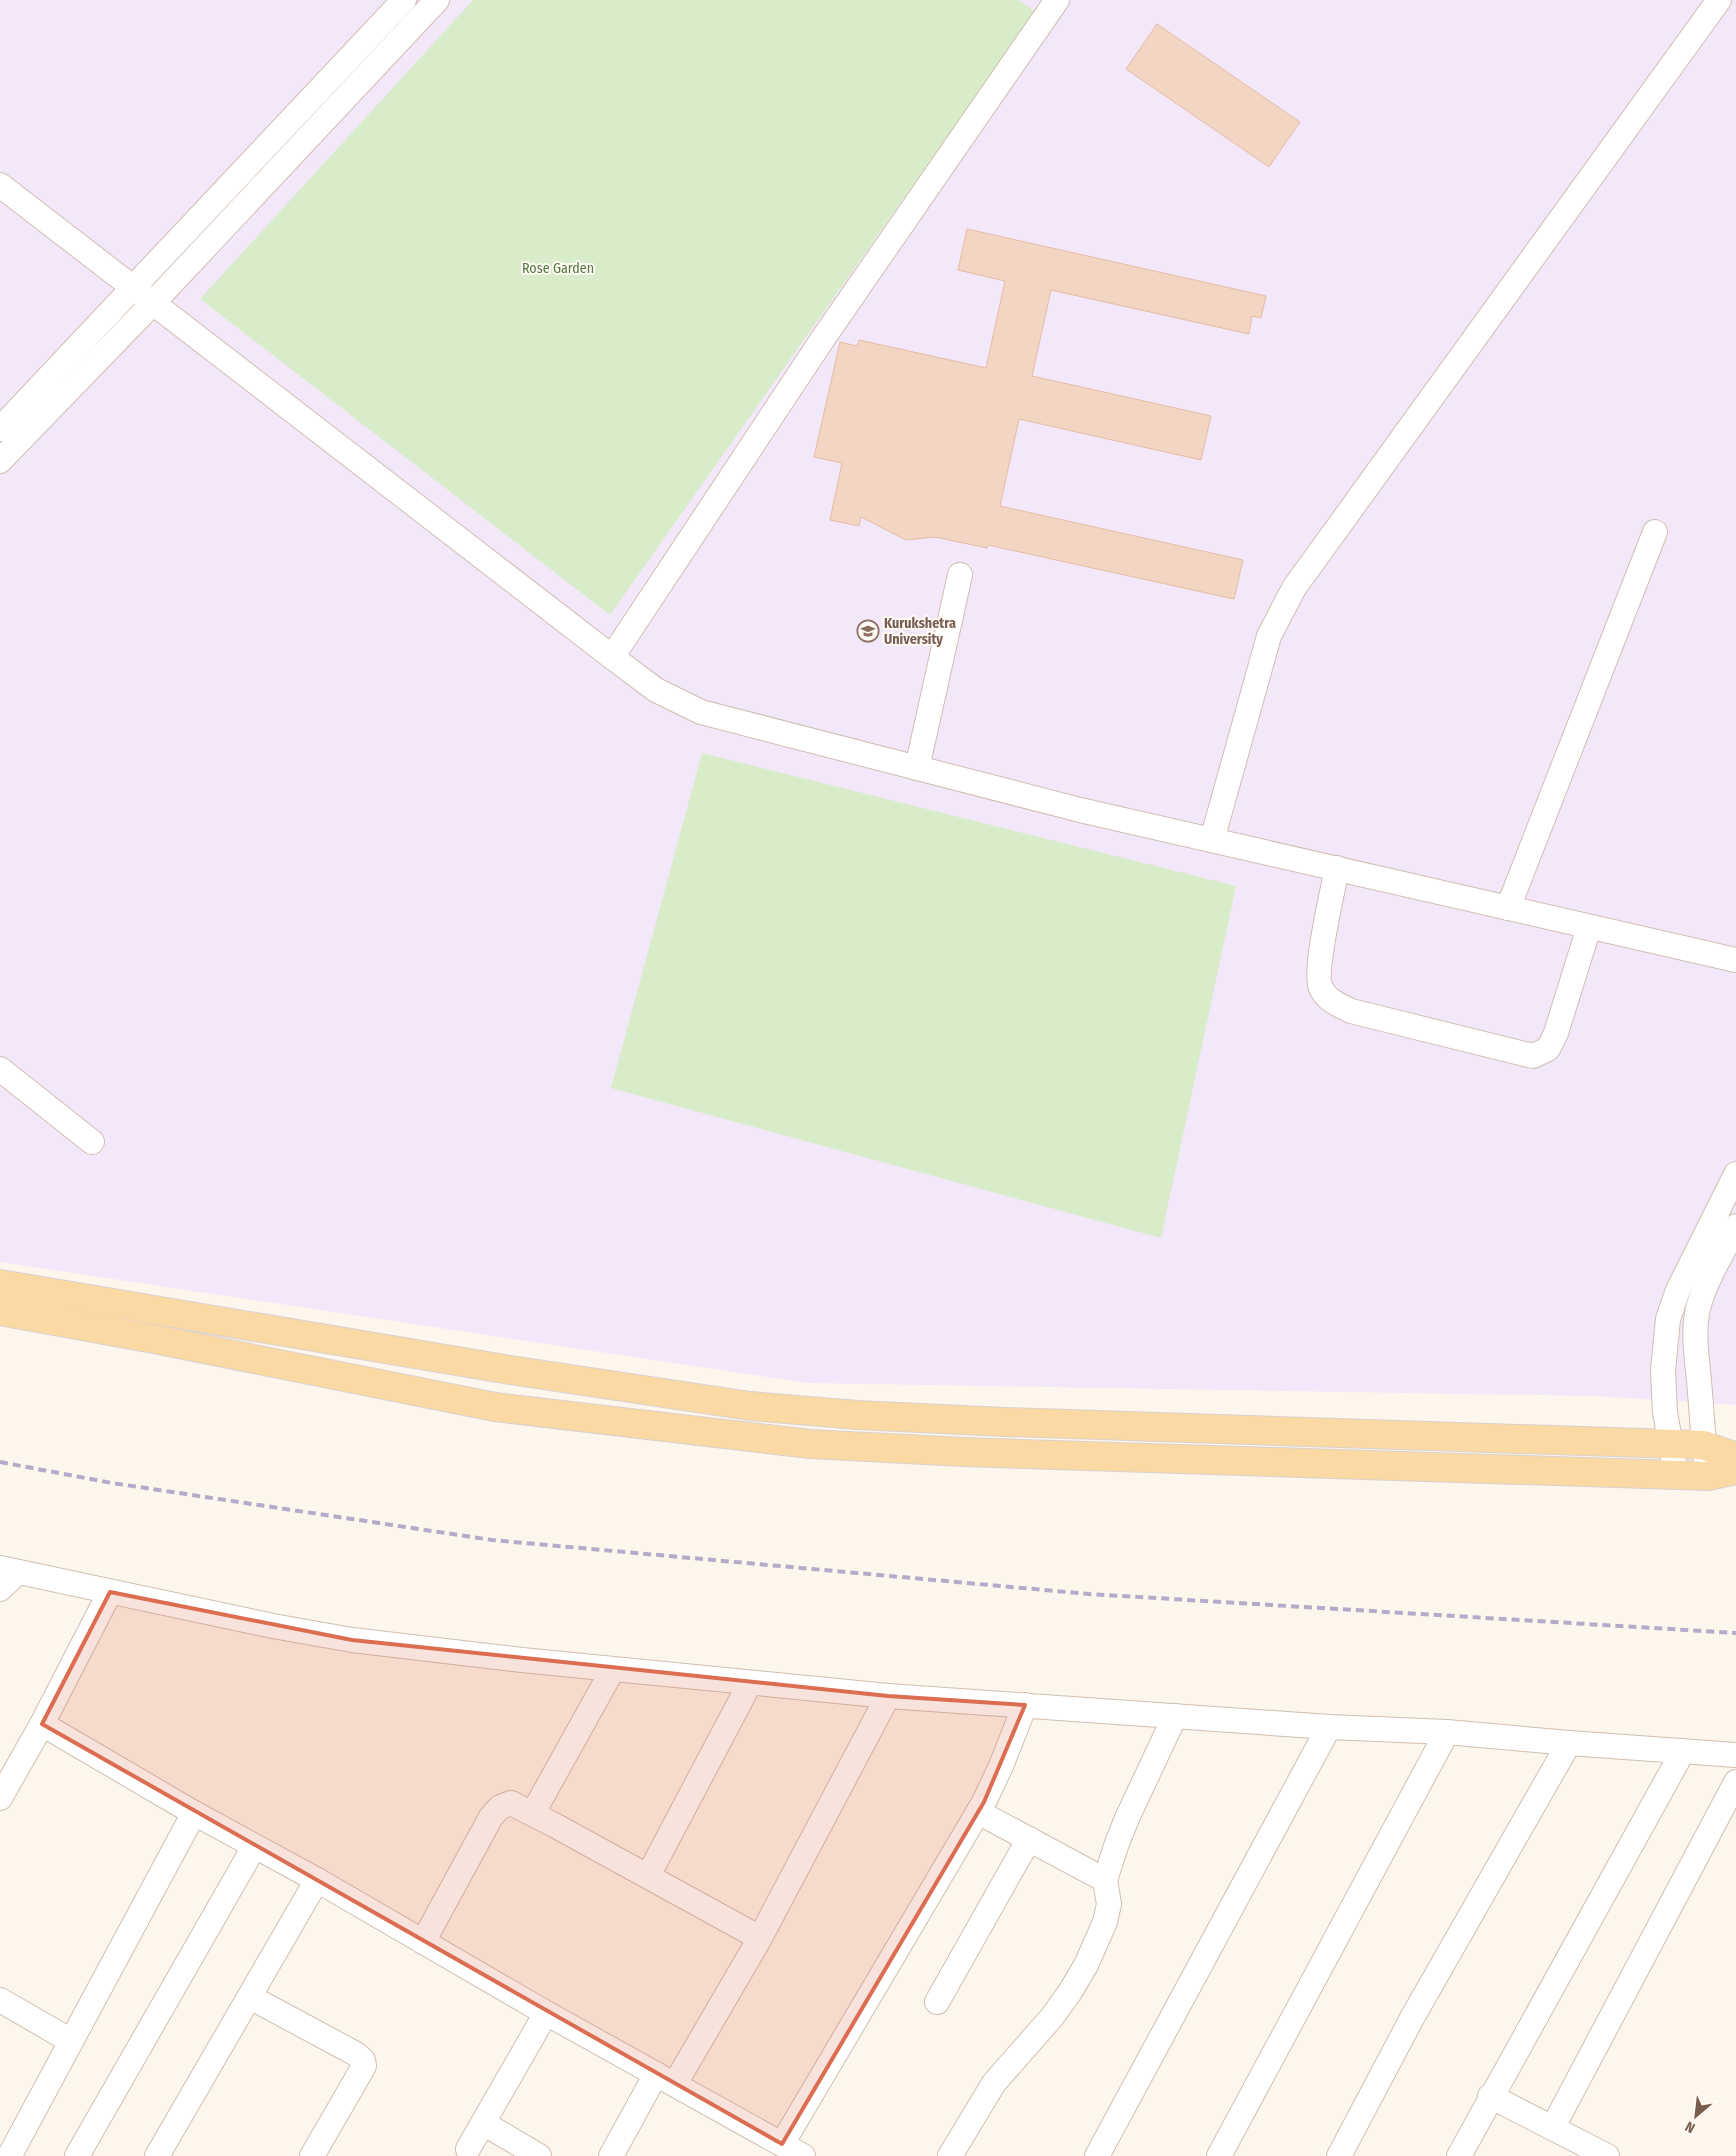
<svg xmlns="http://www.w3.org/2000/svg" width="1736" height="2156" font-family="'Fira Sans Condensed',sans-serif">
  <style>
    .education { fill: #f3e8fa }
    .green { fill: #d8ecc9 }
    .building { fill: #f3d5c3; stroke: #e6bba3 }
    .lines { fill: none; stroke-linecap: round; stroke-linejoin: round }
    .minor-casing { stroke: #d1beb0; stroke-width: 26 }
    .major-casing { stroke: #dad1cd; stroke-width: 30 }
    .minor { stroke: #fff; stroke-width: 24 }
    .major { stroke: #fbd9a5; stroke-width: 28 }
    .rail { stroke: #b9a8c9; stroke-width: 4; stroke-dasharray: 8 5; stroke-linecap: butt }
    .marked { fill: #dc6d51; fill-opacity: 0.2; stroke: #dc6d51; stroke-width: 4; stroke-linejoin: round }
    .labels { text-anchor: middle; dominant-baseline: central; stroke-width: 4; stroke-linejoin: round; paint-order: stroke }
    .park-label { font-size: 14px; fill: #537a41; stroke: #fffaf3 }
    .education-label { font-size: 14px; font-weight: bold; fill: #785e54; stroke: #fffaf3; text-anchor: start }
  </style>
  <rect width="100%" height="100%" fill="#fdf6ec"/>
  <path class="education" d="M0 0H1736V1405L1594 1396 807 1383 0 1262Z"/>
  <g class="green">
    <path d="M473 0H1019L1035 12 610 615 200 299Z"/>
    <path d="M702 753 1236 886 1161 1238 611 1088Z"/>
  </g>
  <g class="building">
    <path d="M1157 24 1300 122 1269 167 1126 69Z"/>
    <path d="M967 229 1266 296 1261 318 1252 316 1249 334 1051 290 1032 376 1211 416 1201 460 1019 419 1000 506 1243 560 1234 599 988 545 987 548 935 537 906 540 861 517 859 526 830 520 842 463 814 457 840 342 857 346 859 340 986 368 1005 281 958 270Z"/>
  </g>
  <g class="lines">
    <g class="minor-casing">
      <g id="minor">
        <path d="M0 185 612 657 656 690 701 712 1080 810 1736 960"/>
        <path d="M0 429 404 0"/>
        <path d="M0 461 153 303 437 0"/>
        <path d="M612 657 822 340 1057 0"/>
        <path d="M917 768 960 575"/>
        <path d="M1212 840 1269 636 1294 588 1719 0"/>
        <path d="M1337 868C1333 890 1313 973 1321 988 1327 1001 1339 1005 1351 1011L1533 1056 1548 1049 1556 1033 1589 927"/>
        <path d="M1508 908 1655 532"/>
        <path d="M0 1069 92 1142"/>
        <path d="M1676 1475 1665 1412 1663 1371 1668 1319 1678 1290 1736 1174"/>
        <path d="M1708 1476C1703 1444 1702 1413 1699 1381 1697 1359 1693 1335 1697 1313 1703 1283 1723 1253 1736 1226"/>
        <path d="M0 1568 273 1626 352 1640 522 1660 888 1696 1329 1727 1447 1732 1569 1743 1736 1755"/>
        <path d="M0 1589 18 1572"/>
        <path d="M42 1724 194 1813 317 1880 546 2013 803 2156"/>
        <path d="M0 1798 42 1724 110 1592"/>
        <path d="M978 1812 1105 1880"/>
        <path d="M533 1813 613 1669"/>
        <path d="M648 1876 750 1683"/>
        <path d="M423 1942 491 1817 500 1807 511 1803 556 1826 760 1938"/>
        <path d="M250 1997 356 2054 363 2060 364 2066 312 2156"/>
        <path d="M0 2000 71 2041"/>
        <path d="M937 2002 1029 1839"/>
        <path d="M675 2084 760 1938 888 1696"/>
        <path d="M1490 2096 1607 2156"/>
        <path d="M483 2123 539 2156"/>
        <path d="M1553 2127 1736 1782"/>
        <path d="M782 2144 984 1802 1001 1766 1025 1705"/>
        <path d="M468 2149 546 2013"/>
        <path d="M10 2155 194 1813"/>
        <path d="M77 2156 254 1847"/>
        <path d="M157 2156 317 1880"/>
        <path d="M611 2156 656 2074"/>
        <path d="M950 2156 994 2083 1052 2017 1070 1992 1086 1965 1105 1922 1109 1904 1105 1880 1117 1843 1128 1816 1175 1716"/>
        <path d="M1097 2156 1329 1727"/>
        <path d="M1219 2156 1447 1732"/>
        <path d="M1339 2156 1412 2018 1569 1743"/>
        <path d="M1459 2156 1683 1751"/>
      </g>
    </g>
    <g class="major-casing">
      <g id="major">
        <path d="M0 1284 510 1370 750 1406 857 1415 1005 1422 1703 1445 1736 1457"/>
        <path d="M0 1311 154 1339 495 1407 810 1444 964 1452 1708 1476 1736 1470"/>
      </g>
    </g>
    <use href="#minor" class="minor"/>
    <use href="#major" class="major"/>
    <path class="rail" d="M0 1462 112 1483 492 1540 1089 1594 1736 1633"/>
  </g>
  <path class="marked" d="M110 1592 352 1640 888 1696 1025 1705 984 1802 782 2144 42 1724Z"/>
  <defs>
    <g id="university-ring" transform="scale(1.125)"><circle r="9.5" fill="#fffaf3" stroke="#8d6e63" stroke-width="1.5"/><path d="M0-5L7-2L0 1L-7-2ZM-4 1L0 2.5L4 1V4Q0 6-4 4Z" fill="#8d6e63"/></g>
  </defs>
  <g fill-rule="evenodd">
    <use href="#university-ring" x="868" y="631"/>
  </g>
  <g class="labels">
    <g class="park-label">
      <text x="558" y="268">Rose Garden</text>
    </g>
    <g class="education-label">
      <text x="884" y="623">Kurukshetra<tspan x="884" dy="16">University</tspan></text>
    </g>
  </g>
  <g transform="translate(1696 2116) rotate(208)" stroke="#fffaf3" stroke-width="4" paint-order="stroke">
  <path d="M0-4L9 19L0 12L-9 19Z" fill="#7a5c4d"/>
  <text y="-8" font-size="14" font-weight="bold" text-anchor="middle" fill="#7a5c4d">N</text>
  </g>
</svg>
